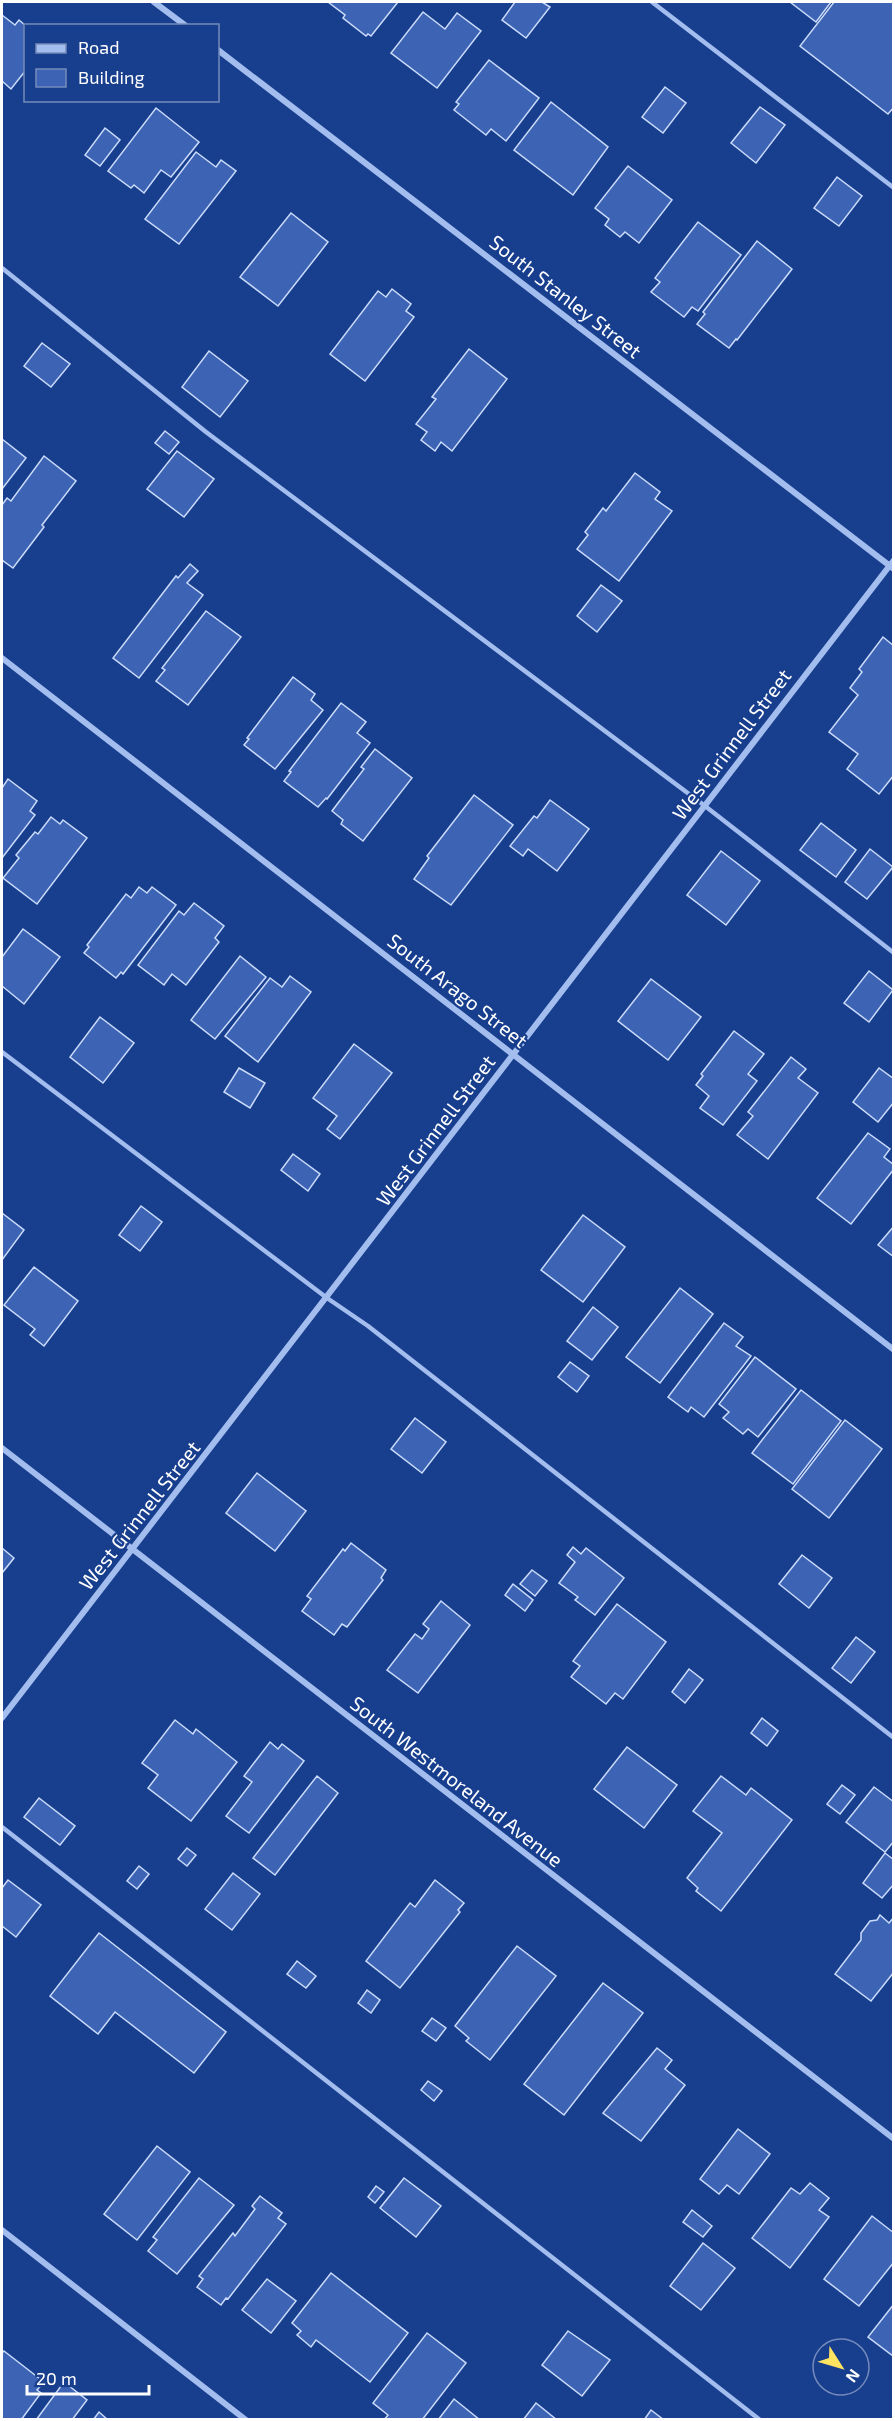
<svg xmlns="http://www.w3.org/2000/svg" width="895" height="2421" font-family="'Exo 2',sans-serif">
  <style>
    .building { fill: #3d64b4; stroke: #cadbfb; stroke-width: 1.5 }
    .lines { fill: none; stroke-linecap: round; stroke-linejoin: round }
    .lane { stroke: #a4bdef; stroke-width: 4.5 }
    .street { stroke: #a4bdef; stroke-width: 6 }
    .labels { text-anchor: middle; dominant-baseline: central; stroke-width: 4.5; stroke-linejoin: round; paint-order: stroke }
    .street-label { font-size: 20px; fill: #fff; stroke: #183e8e }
  </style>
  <rect width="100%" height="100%" fill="#183e8e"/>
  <g class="building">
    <path d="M328 2H398L371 36 368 34 366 36 343 18 345 15Z"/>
    <path d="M515 2H542L550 7 526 38 502 20Z"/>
    <path d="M790 2H831L816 22Z"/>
    <path d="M834 2H894V107L888 114 800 46Z"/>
    <path d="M423 12 445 29 457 13 481 31 437 88 391 53Z"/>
    <path d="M2 15 15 25 19 20 26 26V70L11 89 2 81Z"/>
    <path d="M489 60 539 98 506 141 491 129 486 135 454 110 459 104 456 102Z"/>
    <path d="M665 87 686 103 663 133 642 117Z"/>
    <path d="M551 102 608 147 573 195 514 150Z"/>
    <path d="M760 107 785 125 756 163 731 143Z"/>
    <path d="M156 108 199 142 171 177 161 170 144 193 134 185 131 188 108 171Z"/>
    <path d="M105 128 120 140 100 166 85 155Z"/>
    <path d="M196 152 216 167 221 160 236 171 179 244 145 219Z"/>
    <path d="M628 166 672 200 639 243 625 232 620 237 605 225 609 219 595 208Z"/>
    <path d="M837 177 862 196 839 226 814 208Z"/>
    <path d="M291 213 328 242 278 306 240 277Z"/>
    <path d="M698 222 741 255 698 311 692 307 684 317 651 292 660 282 655 278Z"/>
    <path d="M757 241 792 269 737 340 736 339 729 348 697 324 705 314 703 312Z"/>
    <path d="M392 289 411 304 406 311 414 317 365 381 330 354 378 291 386 297Z"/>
    <path d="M42 343 70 364 51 387 24 366Z"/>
    <path d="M469 349 507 379 452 451 441 442 435 451 421 440 427 432 416 424 436 399 432 397Z"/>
    <path d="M209 351 248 381 220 417 182 387Z"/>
    <path d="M165 431 179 442 169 454 155 443Z"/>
    <path d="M2 439 26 458 2 489Z"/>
    <path d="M177 451 214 479 184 517 147 489Z"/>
    <path d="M44 456 76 481 42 525 44 527 13 568 2 560V505L7 498 11 501Z"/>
    <path d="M635 473 660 492 655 499 672 511 619 581 577 549 588 535 585 532 603 508 606 511Z"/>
    <path d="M190 564 198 571 187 583 203 595 139 678 113 658 176 576 178 578Z"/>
    <path d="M601 585 622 601 597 632 577 616Z"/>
    <path d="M206 611 241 637 188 705 156 681 165 670 162 668Z"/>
    <path d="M883 637 894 646V775L879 794 847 769 858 754 829 732 858 695 850 688 862 672 859 669Z"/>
    <path d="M293 677 315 694 311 700 323 710 275 769 244 745 249 739 247 738Z"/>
    <path d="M341 703 366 722 357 733 370 743 327 799 326 798 318 807 284 781 291 772 289 771Z"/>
    <path d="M375 749 412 778 363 841 341 824 343 820 332 811 364 769 361 767Z"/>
    <path d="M8 779 37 801 30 811 35 815 2 858V788Z"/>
    <path d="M474 795 513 825 451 905 414 879 429 858 427 856Z"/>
    <path d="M550 800 589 829 557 871 528 849 523 856 510 846 534 816 537 818Z"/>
    <path d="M51 817 60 824 63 820 87 838 37 904 3 878 19 858 16 855 35 832 38 834Z"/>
    <path d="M821 823 856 850 836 877 800 850Z"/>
    <path d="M870 849 893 867 867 899 845 882Z"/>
    <path d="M721 851 760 881 726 925 687 895Z"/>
    <path d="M139 887 147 893 152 887 176 905 123 974 121 972 116 978 84 953 89 947 87 945 126 894 131 898Z"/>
    <path d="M194 903 224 926 215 938 219 942 186 985 172 974 164 985 138 965 179 911 184 915Z"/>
    <path d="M23 929 60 957 24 1004 2 986V957Z"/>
    <path d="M240 956 266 977 215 1039 191 1020Z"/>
    <path d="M869 971 893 990 869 1022 844 1003Z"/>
    <path d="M290 976 311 992 258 1062 225 1036 270 978 282 987Z"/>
    <path d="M651 979 701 1017 668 1060 618 1021Z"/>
    <path d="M100 1017 134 1043 103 1083 70 1057Z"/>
    <path d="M734 1031 764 1054 748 1074 757 1081 723 1125 700 1108 709 1096 696 1085 703 1076 701 1074Z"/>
    <path d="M354 1044 392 1073 340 1139 327 1129 337 1116 313 1098Z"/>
    <path d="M791 1057 806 1069 798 1078 818 1093 768 1159 737 1135 753 1116 748 1112Z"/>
    <path d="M239 1068 265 1083 250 1108 224 1092Z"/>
    <path d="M879 1068 894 1079V1102L878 1122 853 1102Z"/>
    <path d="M868 1133 890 1149 884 1157 894 1165V1169L851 1224 817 1198Z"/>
    <path d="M293 1154 320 1174 308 1191 281 1170Z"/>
    <path d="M141 1206 162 1222 140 1251 119 1235Z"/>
    <path d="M2 1213 24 1230 2 1260Z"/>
    <path d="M583 1215 625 1247 583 1302 541 1270Z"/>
    <path d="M894 1226V1257L878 1245Z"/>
    <path d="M34 1267 78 1301 44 1346 30 1335 35 1329 4 1305Z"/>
    <path d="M680 1288 713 1314 660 1383 626 1357Z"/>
    <path d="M593 1307 618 1327 592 1360 567 1341Z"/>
    <path d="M724 1323 743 1337 736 1346 751 1356 704 1417 691 1407 688 1412 668 1397Z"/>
    <path d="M755 1357 796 1389 758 1437 748 1429 743 1434 723 1418 729 1412 719 1404Z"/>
    <path d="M570 1362 589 1376 577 1392 558 1377Z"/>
    <path d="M801 1390 841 1421 793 1484 752 1453Z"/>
    <path d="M415 1418 446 1442 422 1473 391 1449Z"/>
    <path d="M845 1420 882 1449 829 1518 792 1489Z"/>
    <path d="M257 1473 306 1511 275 1551 226 1513Z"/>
    <path d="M351 1543 386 1570 381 1578 383 1580 347 1627 342 1624 334 1635 302 1611 311 1599 307 1596 343 1549 345 1551Z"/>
    <path d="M573 1547 581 1554 586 1548 624 1578 595 1615 575 1600 578 1597 559 1583 575 1562 567 1555Z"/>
    <path d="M2 1548 14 1558 2 1573Z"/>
    <path d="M802 1555 832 1578 809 1608 779 1584Z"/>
    <path d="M532 1570 547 1581 535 1596 520 1584Z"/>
    <path d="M513 1584 533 1600 525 1611 505 1595Z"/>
    <path d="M441 1601 470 1625 418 1693 387 1670 415 1634 422 1639 429 1629 423 1624Z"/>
    <path d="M617 1604 666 1642 623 1699 615 1693 606 1704 571 1677 580 1666 573 1661Z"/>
    <path d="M856 1637 875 1652 851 1683 832 1668Z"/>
    <path d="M689 1669 703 1680 685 1703 672 1692Z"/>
    <path d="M762 1718 778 1731 767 1746 751 1733Z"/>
    <path d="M175 1720 193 1734 196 1729 237 1762 191 1821 148 1788 158 1775 142 1763Z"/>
    <path d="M270 1742 278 1749 282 1744 304 1761 249 1833 226 1816 252 1782 244 1776Z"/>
    <path d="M627 1747 677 1785 644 1828 594 1789Z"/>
    <path d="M317 1776 338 1793 275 1875 253 1858Z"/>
    <path d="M721 1776 746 1795 751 1788 792 1820 721 1911 696 1891 698 1888 687 1878 722 1833 693 1811Z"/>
    <path d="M842 1785 855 1795 840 1814 827 1804Z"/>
    <path d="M874 1787 894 1802V1841L885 1852 846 1822Z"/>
    <path d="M39 1798 75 1826 60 1845 24 1817Z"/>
    <path d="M187 1848 196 1855 187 1866 178 1859Z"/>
    <path d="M885 1853 894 1860V1884L882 1898 863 1883Z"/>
    <path d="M139 1866 149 1874 137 1889 127 1881Z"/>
    <path d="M233 1873 260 1894 232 1930 205 1909Z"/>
    <path d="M8 1880 41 1905 16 1937 2 1926V1888Z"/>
    <path d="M435 1880 464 1903 458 1910 460 1912 400 1988 366 1961 410 1903 415 1907Z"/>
    <path d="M880 1915 889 1923 894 1917V1972L871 2001 835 1974 861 1940V1933L870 1921 877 1920Z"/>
    <path d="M99 1933 226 2032 194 2073 115 2012 98 2034 50 1996Z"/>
    <path d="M517 1946 556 1976 490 2060 466 2041 469 2038 455 2026Z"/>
    <path d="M297 1961 316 1976 306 1988 287 1974Z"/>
    <path d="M603 1983 643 2013 564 2115 524 2084Z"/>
    <path d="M367 1990 380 2000 371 2013 358 2003Z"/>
    <path d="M432 2018 446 2028 436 2041 422 2031Z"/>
    <path d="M657 2048 672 2060 665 2069 685 2085 641 2141 603 2113Z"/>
    <path d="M428 2081 442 2091 434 2101 421 2090Z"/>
    <path d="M738 2129 770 2154 739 2194 727 2185 719 2194 700 2179Z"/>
    <path d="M157 2146 190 2172 137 2240 104 2214Z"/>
    <path d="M199 2178 234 2205 177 2274 148 2251 157 2240 153 2237Z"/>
    <path d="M404 2178 441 2206 416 2237 380 2208Z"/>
    <path d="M810 2183 829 2198 819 2210 829 2217 790 2268 752 2238 791 2188 800 2194Z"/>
    <path d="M376 2186 384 2192 375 2203 368 2197Z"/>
    <path d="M260 2196 282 2213 278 2218 286 2224 228 2299 226 2298 221 2305 197 2287 203 2279 199 2276 233 2233 235 2236 255 2209 252 2206Z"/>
    <path d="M692 2210 712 2226 703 2237 683 2222Z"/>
    <path d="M872 2216 894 2233V2262L859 2306 824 2279Z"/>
    <path d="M703 2243 735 2268 701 2310 670 2286Z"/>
    <path d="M331 2273 408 2333 370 2382 316 2340 311 2347 297 2335 301 2331 292 2323Z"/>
    <path d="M267 2279 296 2301 271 2333 242 2310Z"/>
    <path d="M894 2304V2356H893L868 2337Z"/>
    <path d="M568 2331 610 2360 582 2396 542 2365Z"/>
    <path d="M427 2333 466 2363 422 2420H384L388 2415 373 2403Z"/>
    <path d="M4 2351 44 2382 37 2390 41 2393 21 2420H2V2353Z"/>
    <path d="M64 2382 87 2400 72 2420H36Z"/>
    <path d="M454 2399 480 2420H438Z"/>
    <path d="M536 2403 557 2420H523Z"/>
    <path d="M651 2410 664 2420H644Z"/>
    <path d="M99 2412 108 2420H93Z"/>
  </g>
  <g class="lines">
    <g class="lane">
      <path d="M652 2 894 188"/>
      <path d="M2 268 206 432 705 806 894 953"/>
      <path d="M2 1052 327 1298 368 1326 894 1738"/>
      <path d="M2 1827 760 2420"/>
    </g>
    <g class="street">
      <path d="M154 2 186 26"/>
      <path d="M218 50 894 569"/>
      <path d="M2 658 894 1350"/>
      <path d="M2 1448 894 2139"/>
      <path d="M2 1718 894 560"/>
      <path d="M2 2230 246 2420"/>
    </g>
  </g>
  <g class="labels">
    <g class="street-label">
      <text transform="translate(566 296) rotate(38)">South Stanley Street</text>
      <text transform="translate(731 744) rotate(-53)">West Grinnell Street</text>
      <text transform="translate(458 990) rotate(38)">South Arago Street</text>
      <text transform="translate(435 1130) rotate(-53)">West Grinnell Street</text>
      <text transform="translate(139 1515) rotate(-52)">West Grinnell Street</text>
      <text transform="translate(457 1781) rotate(38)">South Westmoreland Avenue</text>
    </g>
  </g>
  <rect width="895" height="2421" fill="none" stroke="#ffffff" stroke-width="6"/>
  <rect x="24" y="24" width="195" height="78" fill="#183e8e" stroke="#748bbb" stroke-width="1.5"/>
  <rect x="36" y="44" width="30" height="9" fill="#a4bdef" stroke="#748bbb" stroke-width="1.5"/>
  <text x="78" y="54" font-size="18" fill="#ffffff">Road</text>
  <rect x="36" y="69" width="30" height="18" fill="#3d64b4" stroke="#748bbb" stroke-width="1.5"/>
  <text x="78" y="84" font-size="18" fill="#ffffff">Building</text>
  <g transform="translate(841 2367) rotate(127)"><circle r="28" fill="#183e8e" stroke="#748bbb" stroke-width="1.5"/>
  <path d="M0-4.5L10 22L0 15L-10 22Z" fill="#ffe462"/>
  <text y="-9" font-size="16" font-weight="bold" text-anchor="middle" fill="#ffffff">N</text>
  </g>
  <path d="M27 2385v9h122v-9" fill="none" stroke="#ffffff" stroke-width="3"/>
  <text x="36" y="2385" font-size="18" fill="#ffffff" stroke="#183e8e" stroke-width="4.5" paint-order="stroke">20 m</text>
</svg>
